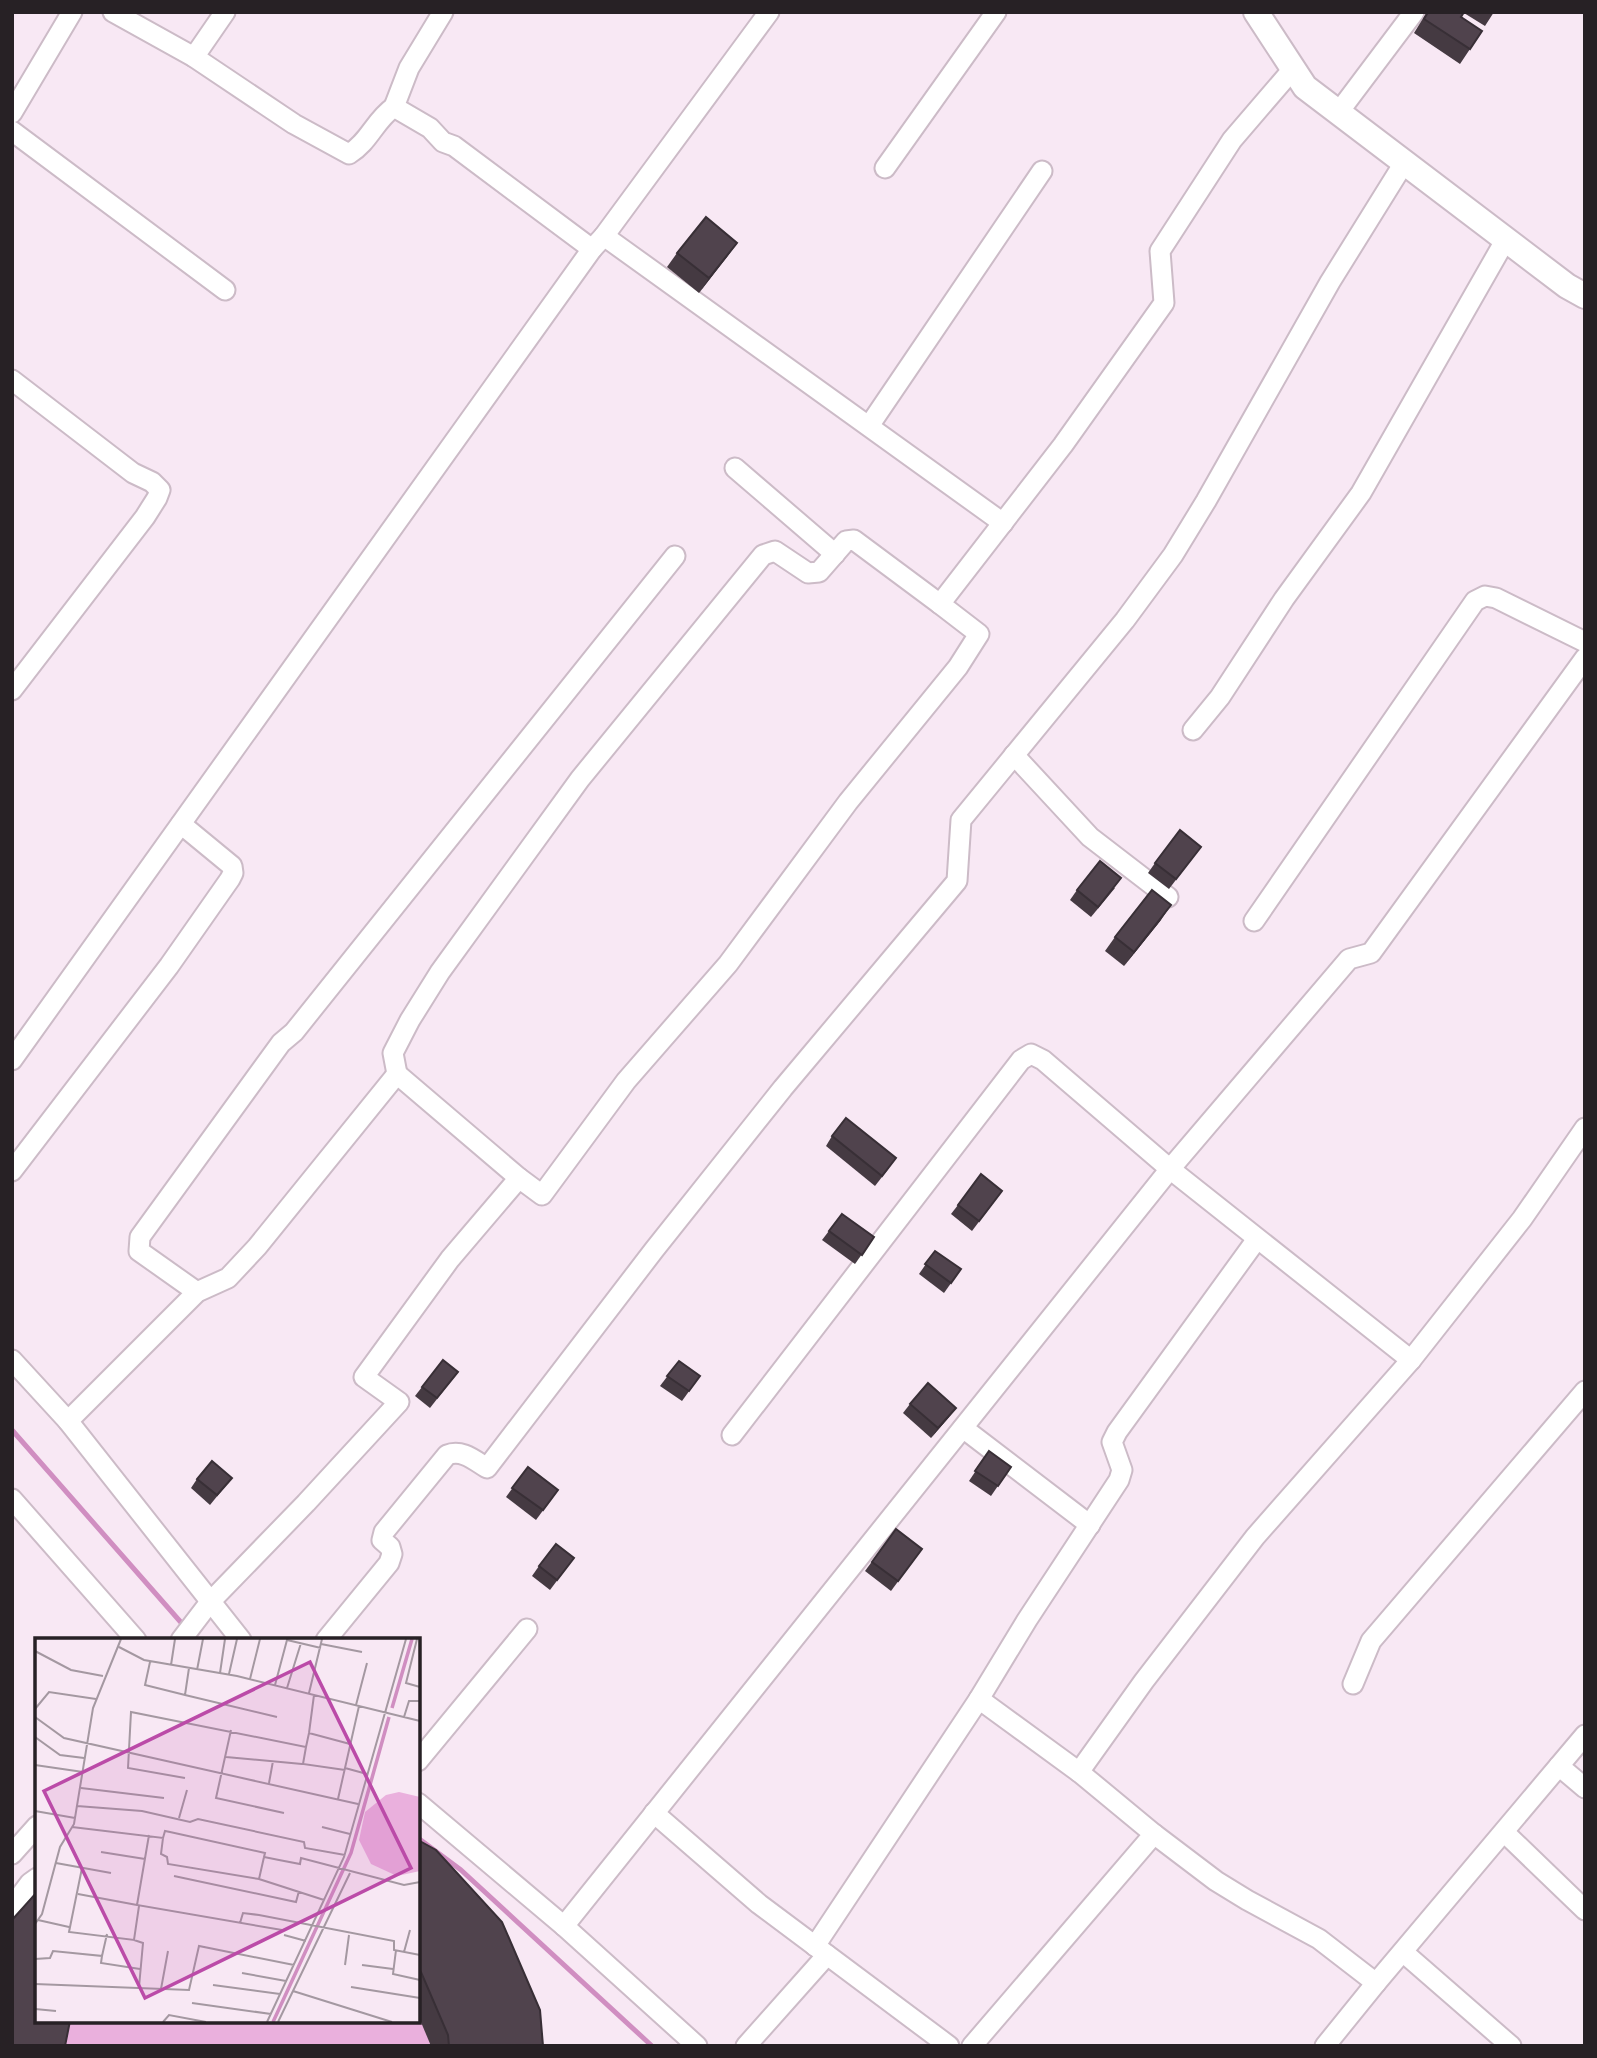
<svg xmlns="http://www.w3.org/2000/svg" width="1597" height="2058" font-family="'PT Sans',sans-serif">
  <style>
    .green { fill: #eab0dd }
    .lines { fill: none; stroke-linecap: round; stroke-linejoin: round }
    .stream { stroke: #d08ec1; stroke-width: 5 }
    .minor-casing { stroke: #ccbbc7; stroke-width: 23 }
    .major-casing { stroke: #ccbbc7; stroke-width: 28 }
    .minor { stroke: #fff; stroke-width: 19 }
    .major { stroke: #fff; stroke-width: 24 }
    .wall { fill: #453a42 }
    .shaded-wall { fill: #382f36 }
    .building { fill: #50434d; stroke: #382f36; stroke-width: 2 }
    .inset-river { fill: none; stroke: #d08ec1; stroke-width: 3.5 }
    .inset-road { fill: none; stroke: #a498a1; stroke-width: 2 }
    .view { fill: #bb4ba8; fill-opacity: 0.15; stroke: #bb4ba8; stroke-width: 3.5 }
    .inset-edge { fill: none; stroke: #272125; stroke-width: 3.5 }
  </style>
  <rect width="100%" height="100%" fill="#f8e8f4"/>
  <path class="green" d="M418 1866 528 2046H12L37 2021H418Z"/>
  <g class="lines">
    <g class="stream">
      <path d="M12 1430 185 1627"/>
      <path d="M418 1838 461 1870 652 2046"/>
    </g>
    <g class="minor-casing">
      <g id="minor">
        <path d="M113 12 194 57 294 124 349 154C369 142 375 120 394 107"/>
        <path d="M443 12 409 68 394 107 430 128 443 142 454 146 592 249"/>
        <path d="M194 57 225 12"/>
        <path d="M12 113 72 12"/>
        <path d="M1338 113 1414 12"/>
        <path d="M12 131 225 290"/>
        <path d="M885 168 996 12"/>
        <path d="M604 236 769 12"/>
        <path d="M12 380 133 473 152 482 160 490 157 498 145 517 12 690"/>
        <path d="M869 426 1042 171"/>
        <path d="M735 468 835 554"/>
        <path d="M1193 730 1220 697 1284 599 1361 493 1506 239"/>
        <path d="M1014 755 1090 837 1168 897"/>
        <path d="M1254 921 1475 601 1485 596 1496 598 1585 642"/>
        <path d="M12 1060 592 249 604 236 1003 523"/>
        <path d="M397 1074 393 1053 410 1020 440 972 580 779 763 555 775 551 808 573 819 572 846 541 854 540 940 604"/>
        <path d="M12 1171 169 966 230 879 233 873 232 866 181 824"/>
        <path d="M197 1292 139 1251 140 1237 281 1043 294 1032 675 556"/>
        <path d="M12 1360 68 1421 241 1640"/>
        <path d="M68 1421 197 1292 228 1278 257 1247 397 1074 519 1178"/>
        <path d="M963 1428 1090 1525"/>
        <path d="M732 1435 1021 1060 1031 1054 1043 1060 1170 1169 1411 1360"/>
        <path d="M12 1499 136 1640"/>
        <path d="M181 1640 210 1602 306 1503 399 1402 364 1377 450 1259 519 1178 542 1195 626 1081 728 964 848 802 958 667 979 634 940 604 1063 445 1164 303 1160 251 1232 140 1293 69"/>
        <path d="M326 1640 389 1563 392 1554 390 1547 382 1540 384 1532 447 1455C462 1449 474 1460 487 1468L654 1250 783 1088 957 881 961 820 1125 620 1173 555 1206 501 1330 282 1404 163"/>
        <path d="M1353 1684 1371 1641 1585 1391"/>
        <path d="M979 1699 1027 1620 1119 1480 1122 1470 1112 1442 1117 1432 1257 1239"/>
        <path d="M418 1761 527 1629"/>
        <path d="M1559 1766 1585 1788"/>
        <path d="M418 1803 564 1926 697 2046"/>
        <path d="M654 1813 759 1904 949 2046"/>
        <path d="M1504 1832 1585 1910"/>
        <path d="M1154 1834 1216 1881 1247 1900 1319 1939 1376 1983"/>
        <path d="M12 1854 37 1826"/>
        <path d="M12 1907 30 1883 37 1878"/>
        <path d="M564 1926 1170 1169 1349 959 1371 953 1585 658"/>
        <path d="M815 1946 979 1699 1079 1772 1144 1681 1255 1537 1411 1360 1522 1219 1585 1128"/>
        <path d="M1403 1952 1511 2046"/>
        <path d="M746 2046 827 1955"/>
        <path d="M972 2046 1154 1834 1079 1772"/>
        <path d="M1325 2046 1376 1983 1585 1735"/>
      </g>
    </g>
    <g class="major-casing">
      <path id="major" d="M1256 12 1305 87 1567 286 1585 296"/>
    </g>
    <use href="#minor" class="minor"/>
    <use href="#major" class="major"/>
  </g>
  <g class="wall">
    <path d="M1427 12H1494L1485 26 1464 13 1461 17 1482 31 1460 64 1414 33Z"/>
    <path d="M737 243 699 293 667 267 677 253Z"/>
    <path d="M1194 856 1169 889 1148 873 1155 863Z"/>
    <path d="M1115 888 1091 917 1070 900 1077 890Z"/>
    <path d="M1161 920 1124 966 1105 951 1115 937Z"/>
    <path d="M832 1136 889 1168 875 1186 826 1146Z"/>
    <path d="M1002 1191 972 1231 951 1214 958 1205Z"/>
    <path d="M842 1214 874 1237 855 1264 822 1240Z"/>
    <path d="M935 1251 961 1269 944 1293 919 1274Z"/>
    <path d="M679 1361 700 1376 682 1401 660 1386Z"/>
    <path d="M458 1372 430 1408 415 1396 422 1387Z"/>
    <path d="M910 1404 949 1417 931 1438 903 1413Z"/>
    <path d="M989 1451 1011 1467 991 1496 969 1481Z"/>
    <path d="M528 1467 558 1490 536 1520 506 1497Z"/>
    <path d="M232 1478 210 1505 191 1488 197 1479Z"/>
    <path d="M896 1529 922 1549 891 1591 865 1571Z"/>
    <path d="M574 1558 550 1590 532 1576 539 1566Z"/>
    <path d="M418 1840 543 2046H431L418 2015Z"/>
  </g>
  <g class="shaded-wall">
    <path d="M737 243 727 257 699 293 709 278Z"/>
    <path d="M1171 905 1161 920 1124 966 1134 952Z"/>
    <path d="M956 1408 949 1417 931 1438 938 1428Z"/>
  </g>
  <g class="building">
    <path d="M1428 12H1464L1461 17 1482 31 1470 49 1424 19Z"/>
    <path d="M706 217 737 243 709 278 677 253Z"/>
    <path d="M1180 830 1201 847 1176 879 1155 863Z"/>
    <path d="M1100 861 1121 878 1098 907 1077 890Z"/>
    <path d="M1152 890 1171 905 1134 952 1115 937Z"/>
    <path d="M846 1118 896 1158 882 1176 832 1136Z"/>
    <path d="M981 1174 1002 1191 979 1221 958 1205Z"/>
    <path d="M842 1214 874 1237 862 1255 829 1231Z"/>
    <path d="M935 1251 961 1269 951 1283 925 1264Z"/>
    <path d="M443 1360 458 1372 437 1398 422 1387Z"/>
    <path d="M679 1361 700 1376 689 1391 667 1376Z"/>
    <path d="M928 1383 956 1408 938 1428 910 1404Z"/>
    <path d="M989 1451 1011 1467 998 1486 975 1471Z"/>
    <path d="M212 1461 232 1478 217 1495 197 1479Z"/>
    <path d="M528 1467 558 1490 543 1510 512 1488Z"/>
    <path d="M896 1529 922 1549 898 1581 872 1562Z"/>
    <path d="M556 1544 574 1558 557 1580 539 1566Z"/>
    <path d="M418 1840 436 1850 502 1922 540 2010 543 2046H449L448 2035 421 1972 418 1969Z"/>
    <path d="M37 1892V2021H70L65 2046H12V1920Z"/>
  </g>
  <g transform="translate(35 1638)">
    <rect width="385" height="385" fill="#f8e8f4"/>
    <path d="M364 154 385 159V233L362 238 336 226 324 202 330 174 351 157Z" fill="#eab0dd"/>
    <path class="inset-river" d="M357 70 377 1M238 384 316 215 354 79"/>
    <path class="inset-road" d="M382 1 371 45 385 49M286 6 327 14M84 9 109 22 202 38 385 83M0 13 36 32 68 38M115 24 110 47 150 57 154 30M136 27 140 1M162 32 168 1M185 35 190 1M194 36 202 1M215 41 225 1M240 47 252 2 286 10M252 50 266 5M274 55 287 1M150 57 242 79M321 67 332 25M0 71 14 54 61 61M0 79 29 100 323 166M369 79 374 63H385M196 92 181 160 249 175M274 95 279 57M0 99 25 117 49 120M271 109 274 95 315 106M191 119 267 126M0 127 48 134M310 130 332 136M150 140 93 130 96 74 271 109 268 126 310 132M234 145 238 123M46 150 129 160M303 161 324 68M42 168 107 173 155 184 163 181 269 204 270 210 310 217M0 173 40 180M144 180 152 152M37 189 128 200 130 193 135 194 230 215 229 219 244 222 265 226 266 220 369 247 385 244M287 189 315 196M114 197 102 267 247 292M128 200 126 216 132 219 133 226 224 241M66 214 110 221M229 219 224 241 289 262M21 225 76 235M47 230 34 294 99 302 104 268M139 238 261 264 264 253M43 256 102 267M3 282 34 289M205 285 208 275 224 277 359 303V312L385 317M0 286 7 276 25 209 39 186 58 70 86 1M249 297 271 303M99 302 108 305 104 349M361 312 358 336 385 342M369 314 375 292M67 318 72 296M0 321 15 320 18 313 67 318 66 325 105 331M310 327 314 297M327 327 358 331M207 335 251 343M0 346 154 352 164 308 259 327M178 347 245 356M316 349 385 360M126 351 133 313M258 353 357 384M157 365 236 376M0 371 21 373M128 384 134 377 171 384M232 384 309 219 371 1M243 384 315 235"/>
    <path class="view" d="M275 24 376 230 110 360 9 153Z"/>
    <rect width="385" height="385" class="inset-edge"/>
  </g>
  <rect width="1597" height="2058" fill="none" stroke="#272125" stroke-width="28"/>
</svg>
